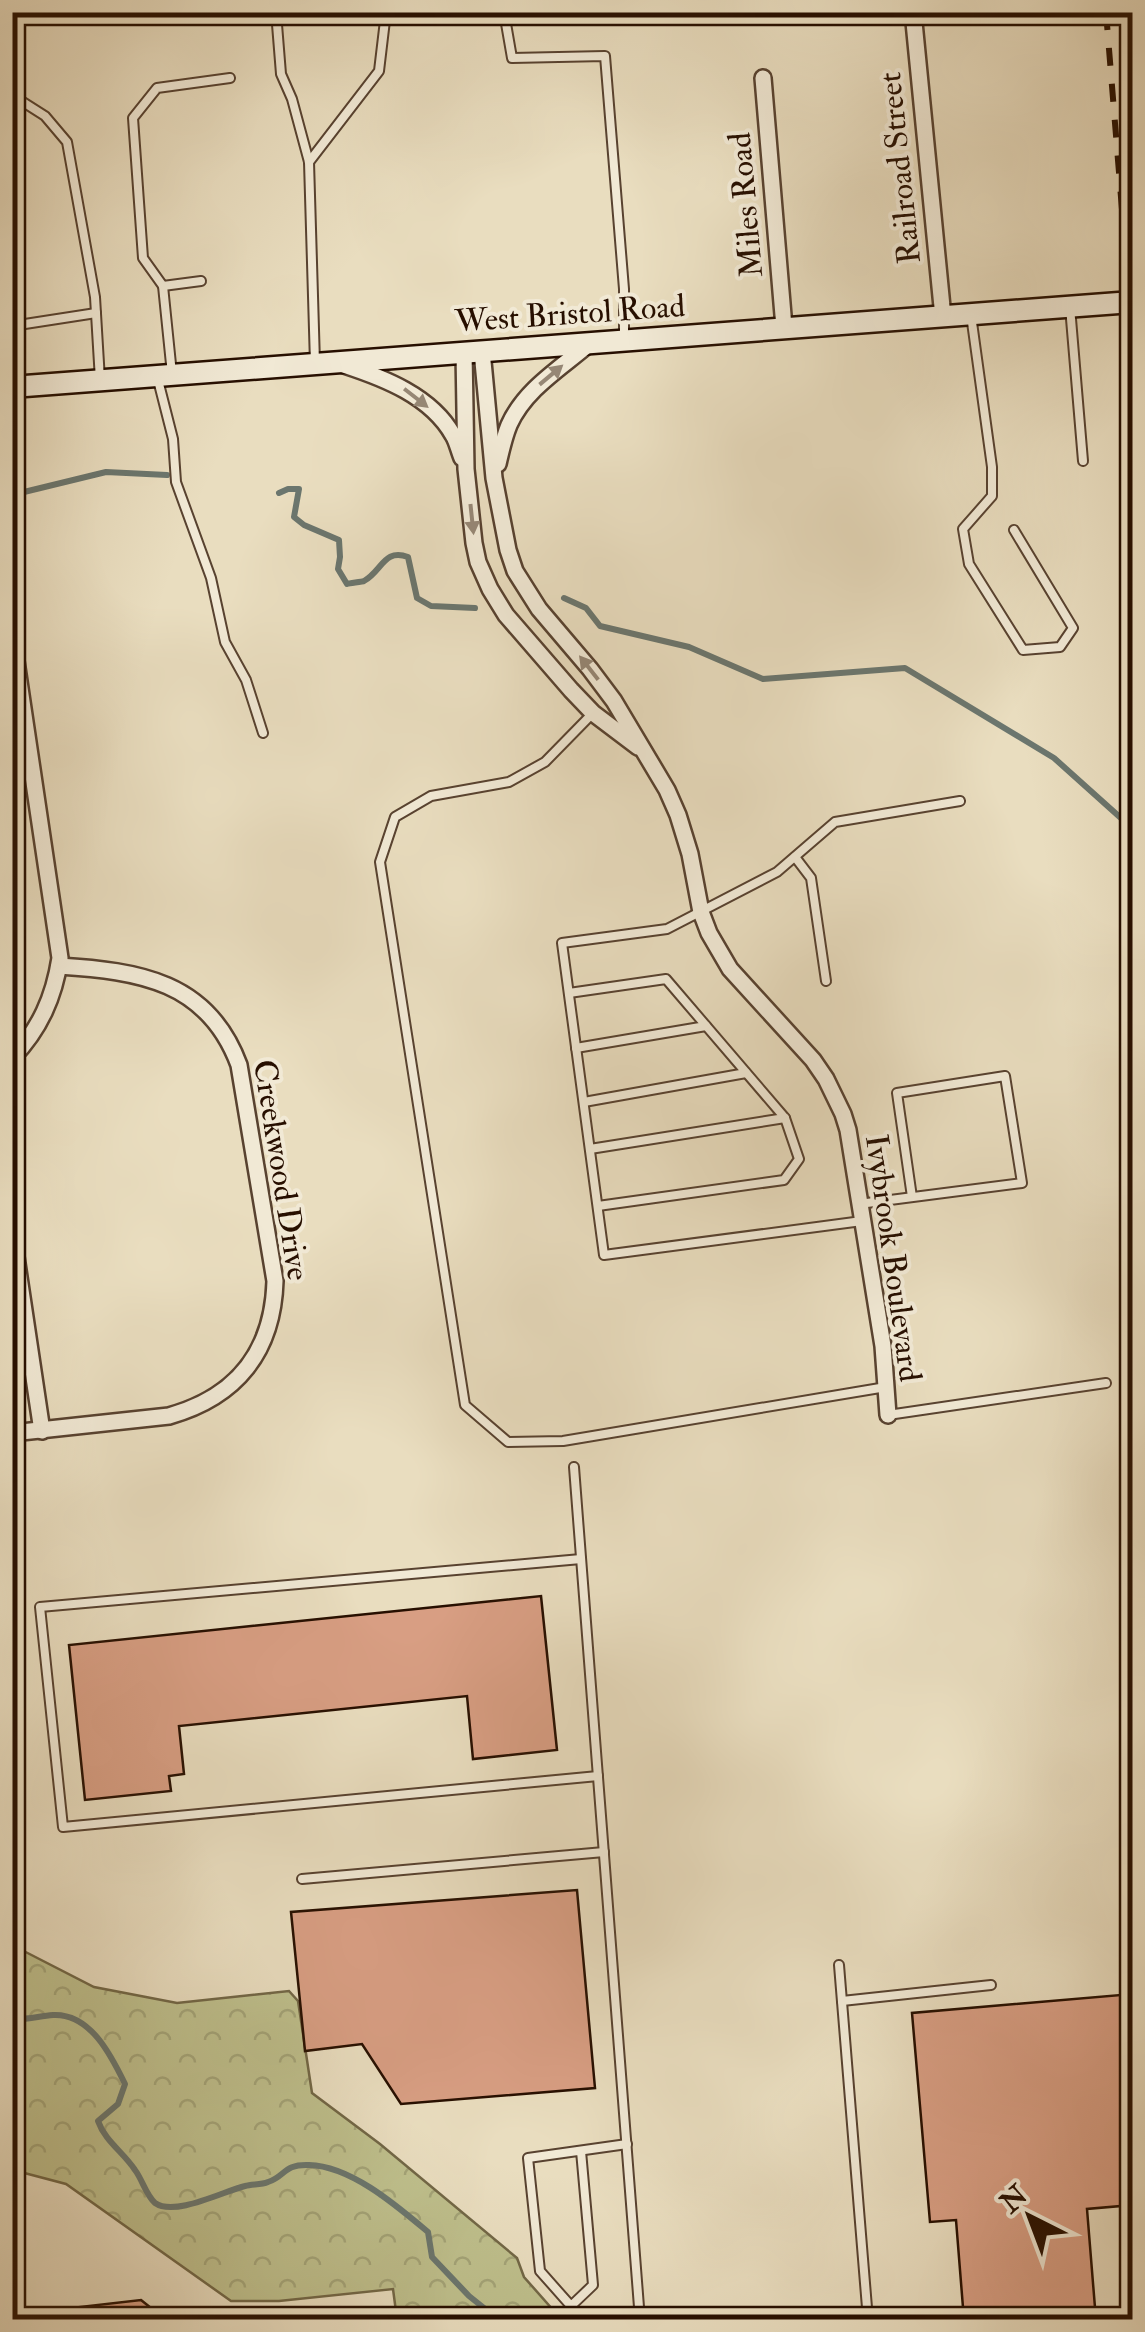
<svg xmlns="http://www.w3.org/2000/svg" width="1145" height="2332" font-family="'IM FELL Double Pica',serif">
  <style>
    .forest { fill: url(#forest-crowns); stroke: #726746; stroke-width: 2.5 }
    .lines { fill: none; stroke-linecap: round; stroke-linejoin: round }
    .stream { stroke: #6b766e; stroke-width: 6 }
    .building { fill: #d89e83; stroke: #270f00; stroke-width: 2.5 }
    .service-casing { stroke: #584230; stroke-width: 12 }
    .minor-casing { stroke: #584230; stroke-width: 20 }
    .secondary-casing { stroke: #270f00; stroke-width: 25 }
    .service { stroke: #f1e9d5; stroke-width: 8 }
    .minor { stroke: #f1e9d5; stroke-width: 15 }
    .secondary { stroke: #f1e9d5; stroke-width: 20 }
    .rail { stroke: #270f00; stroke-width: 6; stroke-dasharray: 18 18; stroke-linecap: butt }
    .oneway { fill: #968775 }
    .labels { text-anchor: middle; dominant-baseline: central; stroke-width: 8; stroke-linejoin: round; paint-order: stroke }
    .street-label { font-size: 32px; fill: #270f00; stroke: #f1e9d5 }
  </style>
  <defs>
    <pattern id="forest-crowns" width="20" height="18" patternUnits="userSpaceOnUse" patternTransform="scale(2.5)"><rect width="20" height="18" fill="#bebf8c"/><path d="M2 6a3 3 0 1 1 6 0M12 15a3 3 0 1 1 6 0" fill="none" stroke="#a3a377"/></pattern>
  </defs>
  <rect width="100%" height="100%" fill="#e9ddbf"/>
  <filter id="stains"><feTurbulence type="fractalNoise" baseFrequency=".002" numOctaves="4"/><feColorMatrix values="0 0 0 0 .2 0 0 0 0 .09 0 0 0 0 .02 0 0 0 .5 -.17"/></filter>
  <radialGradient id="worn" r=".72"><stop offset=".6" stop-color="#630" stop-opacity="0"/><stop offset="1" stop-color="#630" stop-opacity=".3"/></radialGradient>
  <path class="forest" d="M12 1945 94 1987 177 2003 289 1991 298 2001 312 2093 380 2144 517 2258 524 2277 561 2319H397L393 2289 279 2301H231L66 2184 13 2170Z"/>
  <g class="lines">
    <g class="stream">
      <path d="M24 492 106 472 167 475"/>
      <path d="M279 493 288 489H299L294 517 304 525 339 540 340 557 338 569 347 584C350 583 362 582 364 581 382 571 384 548 408 557L417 598 431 606 475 608"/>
      <path d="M564 598 586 608 600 626 689 647 763 679 905 668 1054 758 1132 828"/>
      <path d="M12 2019C27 2020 39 2016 53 2015 90 2013 111 2055 125 2084L118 2104 98 2121C105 2141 123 2152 135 2170 142 2179 146 2195 155 2203 175 2217 224 2191 245 2186 252 2184 261 2185 268 2182 286 2176 283 2164 309 2165 351 2166 397 2206 428 2232L432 2257 469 2296 499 2320"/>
    </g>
  </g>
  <g class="building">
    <path d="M541 1596 557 1750 473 1759 467 1696 179 1726 184 1774 169 1776 171 1791 85 1800 69 1645Z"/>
    <path d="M577 1890 595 2088 401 2104 362 2044 305 2051 291 1912Z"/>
    <path d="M1132 1994V2205L1087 2209 1096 2320H964L956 2220 930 2222 912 2013Z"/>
    <path d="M141 2300 166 2320H62V2309Z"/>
  </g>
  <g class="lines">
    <g class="service-casing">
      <g id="service">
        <path d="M276 12 281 74 292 99 309 162 315 363"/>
        <path d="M504 12 512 58 605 56 624 289V339"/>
        <path d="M12 95 45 116 67 142 95 297 100 380"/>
        <path d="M309 162 379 71 386 12"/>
        <path d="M163 286 143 258 133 118 157 88 230 78"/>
        <path d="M1070 307 1083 461"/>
        <path d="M971 315 992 467V496L963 529 969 564 1023 650 1060 647 1073 628 1014 530"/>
        <path d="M12 326 96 313"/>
        <path d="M172 374 163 286 201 281"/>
        <path d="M158 380 173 439 176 482 211 578 225 642 246 680 263 733"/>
        <path d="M593 713 545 762 509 782 431 796 395 817 380 862 465 1405 508 1442 563 1441 886 1387"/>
        <path d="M795 857 811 878 826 981"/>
        <path d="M569 993 666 979 785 1118 799 1159 784 1180 598 1206"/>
        <path d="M576 1048 706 1026"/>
        <path d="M584 1102 746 1073"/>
        <path d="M590 1149 785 1118"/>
        <path d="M859 1204 1022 1183 1005 1076 897 1093 912 1197"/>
        <path d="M862 1221 604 1255 562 943 667 929 777 872 835 822 960 801"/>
        <path d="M888 1415 1106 1383"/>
        <path d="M574 1467 640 2320"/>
        <path d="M581 1559 40 1607 63 1827 598 1776"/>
        <path d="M302 1879 604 1852"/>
        <path d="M839 1965 868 2320"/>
        <path d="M842 2001 991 1985"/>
        <path d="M581 2151 593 2285 571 2306 540 2271 528 2158 627 2144"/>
      </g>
    </g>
    <g class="minor-casing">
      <g id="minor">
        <path d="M913 12 943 317"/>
        <path d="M763 78 784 327"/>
        <path d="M482 351 494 478 508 550 515 571 539 609 590 669 614 701 667 790 678 815 690 854 701 912 709 933 730 969 813 1060 826 1079 843 1114 848 1130 883 1346 888 1415"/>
        <path d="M464 352 466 469 474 543 478 562 490 589 506 615 571 690 593 713 638 747"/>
        <path d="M344 365C384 378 431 396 453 435 457 441 459 451 462 458"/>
        <path d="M498 464C501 451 504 437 509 425 525 389 561 368 590 343"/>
        <path d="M12 634 60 958C54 997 40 1029 12 1058"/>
        <path d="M12 1230 42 1431"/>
        <path d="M12 1433 169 1416C237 1397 273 1351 275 1281L239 1065C208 981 139 971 59 966"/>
      </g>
    </g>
    <g class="secondary-casing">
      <path id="secondary" d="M12 387 1132 302"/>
    </g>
    <use href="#service" class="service"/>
    <use href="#minor" class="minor"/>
    <use href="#secondary" class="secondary"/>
    <path class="rail" d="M1106 12 1132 333"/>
  </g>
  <defs><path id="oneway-solid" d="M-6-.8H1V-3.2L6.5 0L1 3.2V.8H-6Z" transform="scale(2.5)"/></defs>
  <g class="oneway">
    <use href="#oneway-solid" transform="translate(551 375) rotate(-40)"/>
    <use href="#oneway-solid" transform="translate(416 398) rotate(38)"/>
    <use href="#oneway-solid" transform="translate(472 519) rotate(84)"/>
    <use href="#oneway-solid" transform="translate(589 668) rotate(-128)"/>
  </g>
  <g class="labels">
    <g class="street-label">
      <text transform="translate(900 168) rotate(-96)">Railroad Street</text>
      <text transform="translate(746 205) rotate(-95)">Miles Road</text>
      <text transform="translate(570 314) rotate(-4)">West Bristol Road</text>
      <text transform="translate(281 1170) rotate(81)">Creekwood Drive</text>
      <text transform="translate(893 1258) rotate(82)">Ivybrook Boulevard</text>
    </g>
  </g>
  <rect width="1145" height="2332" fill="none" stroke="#e9ddbf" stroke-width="50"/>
  <rect x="15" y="15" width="1115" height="2302" fill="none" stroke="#270f00" stroke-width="5"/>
  <rect x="25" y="25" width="1095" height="2282" fill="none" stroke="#270f00" stroke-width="2.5"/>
  <g transform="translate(1030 2217) rotate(318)" stroke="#f1e9d5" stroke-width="8" paint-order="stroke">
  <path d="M0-8L18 38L0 25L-18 38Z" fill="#270f00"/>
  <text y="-15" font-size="28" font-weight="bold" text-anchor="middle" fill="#270f00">N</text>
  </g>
  <rect width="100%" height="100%" filter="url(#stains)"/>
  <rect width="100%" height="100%" fill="url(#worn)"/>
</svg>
